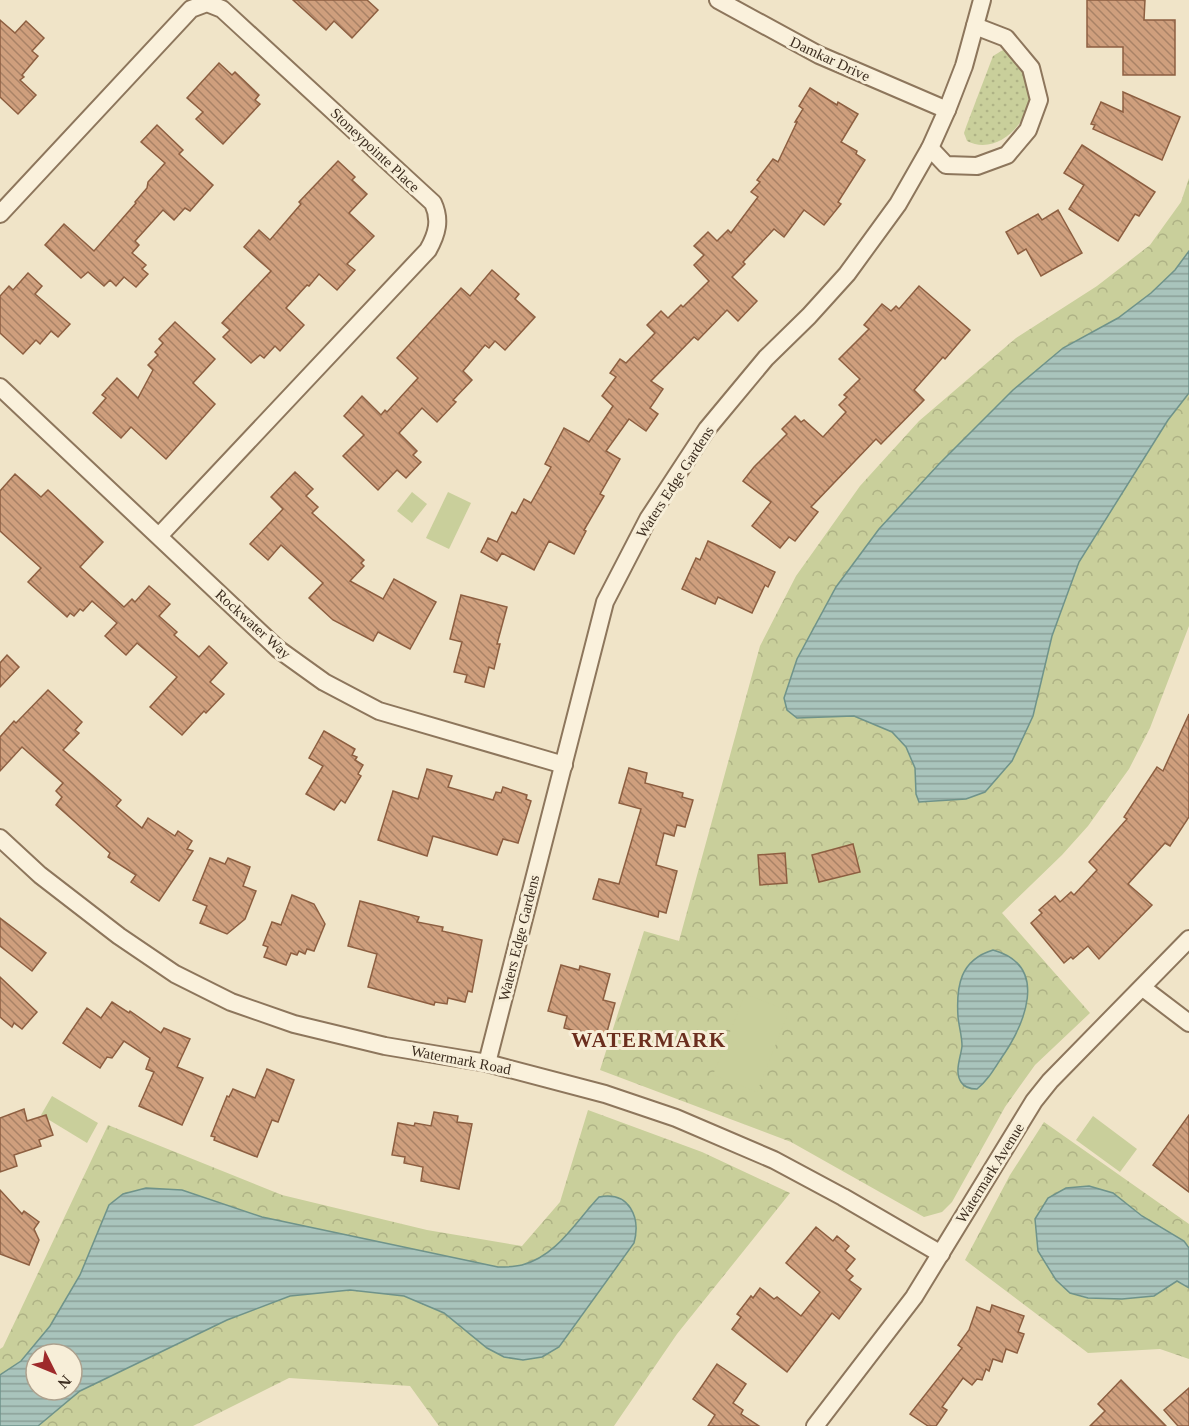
<svg xmlns="http://www.w3.org/2000/svg" width="1189" height="1426" font-family="'Times New Roman',serif">
  <style>
    .grass { fill: url(#grass-dots) }
    .park { fill: url(#park-crowns); fill-rule: evenodd }
    .pitch { fill: #c9cf9b }
    .water { fill: url(#water-rules); stroke: #6f938a; stroke-width: 1.5; fill-rule: evenodd }
    .building { fill: url(#building-back-hatch); stroke: #8d5f41; stroke-width: 1.5 }
    .lines { fill: none; stroke-linecap: round; stroke-linejoin: round }
    .minor-casing { stroke: #8d765c; stroke-width: 20 }
    .minor { stroke: #faf1dc; stroke-width: 16 }
    .labels { text-anchor: middle; dominant-baseline: central; stroke-width: 6; stroke-linejoin: round; paint-order: stroke }
    .street-label { font-size: 15px; fill: #3d2e20; stroke: #f7eed8 }
    .district-label { font-size: 21px; font-weight: bold; letter-spacing: 1.5px; fill: #6b2e1e; stroke: #f7eed8 }
  </style>
  <defs>
    <pattern id="grass-dots" width="8" height="8" patternUnits="userSpaceOnUse" patternTransform="scale(1.5)"><rect width="8" height="8" fill="#c9cf9b"/><path d="M2 2h.1M6 6h.1" fill="none" stroke="#aeb285" stroke-width="1.8" stroke-linecap="round"/></pattern>
    <pattern id="park-crowns" width="20" height="18" patternUnits="userSpaceOnUse" patternTransform="scale(1.5)"><rect width="20" height="18" fill="#c9cf9b"/><path d="M2 6a3 3 0 1 1 6 0M12 15a3 3 0 1 1 6 0" fill="none" stroke="#aeb285"/></pattern>
    <pattern id="water-rules" width="6" height="5" patternUnits="userSpaceOnUse" patternTransform="scale(1.5)"><rect width="6" height="5" fill="#a9c4bc"/><path d="M0 2.5h6" fill="none" stroke="#8ba098"/></pattern>
    <pattern id="building-back-hatch" width="6" height="6" patternUnits="userSpaceOnUse" patternTransform="scale(1.5)"><rect width="6" height="6" fill="#cf9f7d"/><path d="M-1 5l2 2M0 0l6 6M5-1l2 2" fill="none" stroke="#a98266"/></pattern>
  </defs>
  <rect width="100%" height="100%" fill="#f0e4c8"/>
  <path class="grass" d="M1003 50C1011 54 1015 59 1020 66 1026 75 1031 85 1030 97 1027 125 996 156 967 141L964 133 966 127 993 56Z"/>
  <g class="park">
    <path d="M1189 178V626L1150 728 1129 769 1088 826 1062 855 1002 913 1090 1013 1035 1065 1005 1107 952 1202 942 1212 924 1217 791 1142 600 1070 644 931 679 941 760 646 796 576 860 486 919 421 1016 338 1097 286 1150 245 1181 202Z"/>
    <path d="M588 1110 702 1152 790 1193 677 1334 614 1426H439L410 1386 289 1378 193 1426H0V1349L3 1347 108 1125 282 1195 427 1230 522 1246 560 1202ZM36 1354H72V1390H36Z"/>
    <path d="M1044 1122 1189 1224V1359L1160 1349 1088 1353 965 1260 1010 1175Z"/>
  </g>
  <g class="pitch">
    <path d="M412 492 427 504 412 523 397 511Z"/>
    <path d="M448 492 471 503 449 549 426 538Z"/>
    <path d="M745 994 789 1011 757 1092 713 1075Z"/>
    <path d="M52 1096 98 1123 87 1143 41 1115Z"/>
    <path d="M1093 1116 1137 1149 1120 1172 1076 1140Z"/>
  </g>
  <g class="water">
    <path d="M1189 251V393L1168 420 1079 562 1052 636 1033 716 1012 761 985 792 966 799 919 802 916 794 915 768 906 747 892 732 854 716 797 718 787 710 784 698 797 659 836 587 879 529 939 464 1013 390 1063 348 1118 318 1151 293 1175 270Z"/>
    <path d="M993 950C1051 966 1024 1026 1000 1060 993 1071 987 1081 977 1089 971 1089 964 1087 961 1082 954 1071 961 1057 962 1046 962 1036 959 1027 958 1017 956 986 960 960 993 950Z"/>
    <path d="M1089 1186 1113 1193 1142 1216 1184 1241 1189 1248V1288L1177 1281 1154 1296 1122 1299 1088 1298 1070 1293 1056 1280 1038 1251 1035 1219 1048 1198 1066 1188Z"/>
    <path d="M146 1188 182 1190 262 1217 498 1267C505 1267 514 1267 522 1265 557 1256 576 1221 599 1197 629 1191 641 1217 634 1243L559 1347 542 1357 523 1360 504 1357 487 1348 444 1313 404 1296 350 1290 290 1296 227 1320 80 1391 38 1426H0V1375L21 1361 50 1326 80 1275 109 1205 123 1194ZM36 1354H72V1390H36Z"/>
  </g>
  <g class="building">
    <path d="M293 0H367L378 10 352 38 334 21 326 30Z"/>
    <path d="M1087 0H1145L1144 20H1175V75H1123V47H1087Z"/>
    <path d="M0 20 15 33 26 21 44 38 32 51 38 56 22 75 24 77 20 80 36 95 18 114 0 97Z"/>
    <path d="M219 63 232 75 235 72 259 95 255 100 260 104 223 144 196 119 203 112 187 98Z"/>
    <path d="M810 88 837 105 838 102 858 114 841 142 857 151 856 154 865 160 838 202 841 204 824 225 804 210 784 237 774 229 743 262 745 264 732 277 757 301 738 321 727 310 698 340 694 337 651 381 663 389 650 408 658 414 646 431 629 419 606 451 620 459 600 494 604 496 584 530 586 531 574 554 549 541 534 570 502 553 497 561 481 552 488 538 497 542 512 512 516 514 524 499 531 503 551 467 545 464 564 428 589 442 613 406 602 396 616 377 610 373 620 359 626 363 655 333 647 325 661 311 668 318 681 305 683 307 709 281 694 265 704 255 694 246 708 232 717 241 728 230 731 233 758 197 751 192 760 182 757 180 773 159 778 162 797 122H795L803 109 799 106Z"/>
    <path d="M1123 92 1180 117 1162 160 1093 129 1095 125 1091 124 1101 102 1123 112Z"/>
    <path d="M157 125 183 150 179 154 213 185 190 211 185 208 174 220 163 210 135 241 139 245 132 253 146 265 142 269 148 274 136 287 124 277 116 286 110 280 104 286 88 272 81 278 45 245 64 224 94 251 136 203 135 202 147 188 148 182 165 163 141 142Z"/>
    <path d="M1082 145 1155 192 1139 216 1135 214 1118 241 1069 209 1084 185 1064 173Z"/>
    <path d="M338 161 355 177 352 180 367 194 349 213 374 236 347 264 355 270 337 290 319 274 309 286 307 285 286 308 304 325 280 351 275 346 264 358 260 355 251 363 223 337 230 330 222 323 271 271 244 247 259 230 270 240 301 204 299 202Z"/>
    <path d="M1058 210 1082 253 1041 276 1026 249 1018 254 1006 232 1038 214 1042 220Z"/>
    <path d="M492 270 519 294 515 299 535 317 505 350 495 341 489 348 485 345 463 371 472 380 453 400 456 402 437 422 422 408 399 433 417 451 413 455 421 462 406 478 397 470 378 490 343 456 364 435 344 416 362 396 381 415 385 410 387 412 418 378 397 358 461 288 470 296Z"/>
    <path d="M28 273 42 286 35 294 70 324 58 337 51 331 40 344 36 340 23 354 0 333V296L9 286 13 290Z"/>
    <path d="M919 286 970 330 945 359 943 357 914 390 924 400 881 444 876 439 811 507 818 512 795 541 789 537 780 548 752 526 771 502 743 481 754 467 787 434 782 429 795 416 801 422 804 420 823 437 846 412 839 405 847 397 844 395 860 379 839 359 869 329 864 325 882 304 891 311 896 306 899 309Z"/>
    <path d="M175 322 215 359 193 383 215 404 166 459 131 427 121 438 93 413 106 398 102 395 117 378 138 398 153 370 148 365 158 355 155 352 163 343 159 339Z"/>
    <path d="M295 472 313 489 306 496 318 507 312 513 364 560 361 563 364 566 350 581 383 599 394 579 436 602 410 649 378 632 373 641 333 620 309 598 323 583 281 545 268 560 250 544 283 509 271 497Z"/>
    <path d="M15 474 41 497 48 490 103 542 80 567 124 607 132 599 135 602 149 586 170 604 159 616 177 632 174 635 199 657 209 646 227 663 210 682 224 694 206 713 204 711 182 735 150 707 177 677 137 643 126 655 105 636 117 623 92 601 83 611 80 609 74 616 70 613 67 617 28 582 41 568 0 531V491Z"/>
    <path d="M708 541 775 572 768 587 765 585 752 613 718 597 715 604 682 589 696 558 700 560Z"/>
    <path d="M461 595 507 607 497 644H500L494 669 489 667 484 687 465 682 467 675 454 672 462 642 450 639Z"/>
    <path d="M7 655 19 667 0 687V663Z"/>
    <path d="M48 690 82 722 75 730 79 733 63 750 121 800 116 806 142 828 148 818 175 836 178 831 192 841 187 849 193 851 159 901 131 882 136 875 108 857 110 853 56 805 62 797 56 791 63 783 22 747 0 771V737L14 721 16 723Z"/>
    <path d="M1189 714V817L1170 846 1165 843 1128 884 1152 905 1099 959 1088 946 1073 959 1071 957 1064 963 1031 923 1042 913 1039 910 1055 896 1060 902 1071 892 1074 895 1097 870 1089 862 1127 819 1124 817 1157 767 1163 771Z"/>
    <path d="M324 731 355 749 352 755 357 757 355 760 363 765 358 774 361 776 345 803 341 800 334 810 306 794 323 766 309 758Z"/>
    <path d="M629 768 647 773 645 783 683 793 682 797 693 800 685 827 677 825 674 836 664 833 656 865 677 871 666 913 659 911 658 917 593 899 599 879 619 884 641 809 619 803Z"/>
    <path d="M427 769 452 776 448 787 493 800 496 792 501 793 503 787 527 795 526 799 531 801 518 843 503 839 497 855 433 836 427 856 378 840 393 791 418 799Z"/>
    <path d="M853 844 860 872 819 882 812 855Z"/>
    <path d="M785 853 787 883 760 885 758 855Z"/>
    <path d="M210 858 225 864 228 858 250 867 243 886 256 891 245 919 227 934 200 923 207 906 193 900Z"/>
    <path d="M292 895 314 904 325 924 314 951 307 949 305 954 299 951 297 955 291 953 286 965 264 957 268 947 263 945 272 922 281 925Z"/>
    <path d="M360 901 419 917 417 922 443 927 442 931 482 940 472 992 468 991 465 1002 448 998 447 1004 435 1002 434 1005 368 987 377 954 348 946Z"/>
    <path d="M0 918 46 953 32 971 0 946Z"/>
    <path d="M561 965 579 970 580 966 610 974 603 1000 615 1003 605 1039 564 1028 567 1016 548 1011Z"/>
    <path d="M0 977 37 1012 22 1029 14 1023 12 1027 0 1017Z"/>
    <path d="M112 1002 129 1013 130 1011 161 1033 164 1028 190 1039 177 1067 203 1078 182 1125 139 1106 154 1072 146 1069 150 1058 124 1041 112 1058 107 1057 100 1068 63 1043 87 1008 101 1018Z"/>
    <path d="M267 1069 294 1080 278 1122 272 1120 257 1157 214 1140 215 1137 211 1136 227 1096 229 1097 233 1089 255 1098Z"/>
    <path d="M24 1109 27 1121 46 1115 53 1135 39 1140 41 1146 14 1155 17 1166 0 1172V1118Z"/>
    <path d="M434 1112 458 1116 457 1122 472 1124 459 1189 421 1181 423 1167 404 1163 405 1157 392 1155 398 1123 414 1126 415 1123 431 1126Z"/>
    <path d="M1189 1115V1192L1153 1165Z"/>
    <path d="M0 1190 22 1214 24 1211 39 1222 34 1229 39 1240 29 1265 0 1254Z"/>
    <path d="M816 1227 833 1241 837 1236 849 1246 845 1251 855 1259 846 1270 853 1276 849 1280 861 1289 839 1319 832 1313 787 1372 732 1329 741 1317 737 1314 751 1296 753 1298 760 1288 774 1299 777 1297 801 1316 820 1292 786 1263Z"/>
    <path d="M992 1305 1024 1316 1018 1332 1024 1334 1017 1353 1006 1349 1002 1362 993 1359 989 1371 986 1369 982 1380 977 1379 972 1385 963 1378 942 1407 947 1410 936 1426H928L910 1414 962 1348 958 1345 969 1330 977 1307 990 1312Z"/>
    <path d="M717 1364 746 1384 733 1403 743 1410 741 1414 759 1426H708L715 1415 693 1399Z"/>
    <path d="M1121 1380 1166 1426H1090L1105 1411 1098 1404Z"/>
    <path d="M1189 1388V1426H1178L1164 1410Z"/>
  </g>
  <g class="lines">
    <g class="minor-casing">
      <g id="minor">
        <path d="M718 0 819 55 947 110"/>
        <path d="M930 148 946 165 977 166 1007 155 1028 130 1039 100 1031 68 1006 38 975 26"/>
        <path d="M0 214 191 9 207 3 222 9 433 203C441 220 437 234 428 250L159 536"/>
        <path d="M0 387 278 649 324 682 379 711 564 765"/>
        <path d="M0 838 40 875 119 936 175 974 231 1002 294 1024 385 1046 487 1063 605 1094 676 1118 774 1160 843 1197 941 1254"/>
        <path d="M1143 988 1189 1023"/>
        <path d="M487 1063 605 602 648 519 707 429 766 358 809 316 847 274 898 204 930 148 947 110 964 66 982 0"/>
        <path d="M815 1426 914 1297 1034 1101 1050 1081 1189 939"/>
      </g>
    </g>
    <use href="#minor" class="minor"/>
  </g>
  <g class="labels">
    <g class="street-label">
      <text transform="translate(830 59) rotate(25)">Damkar Drive</text>
      <text transform="translate(375 150) rotate(43)">Stoneypointe Place</text>
      <text transform="translate(675 482) rotate(-57)">Waters Edge Gardens</text>
      <text transform="translate(253 624) rotate(42)">Rockwater Way</text>
      <text transform="translate(519 938) rotate(-76)">Waters Edge Gardens</text>
      <text transform="translate(461 1060) rotate(11)">Watermark Road</text>
      <text transform="translate(990 1173) rotate(-58)">Watermark Avenue</text>
    </g>
    <g class="district-label">
      <text x="649" y="1040">WATERMARK</text>
    </g>
  </g>
  <g transform="translate(54 1372) rotate(133)"><circle r="28" fill="#f7eed8" stroke="#ada18e" stroke-width="1.5"/>
  <path d="M0-4.5L10 22L0 15L-10 22Z" fill="#9e2a2b"/>
  <text y="-9" font-size="16" font-weight="bold" text-anchor="middle" fill="#3d2e20">N</text>
  </g>
</svg>
